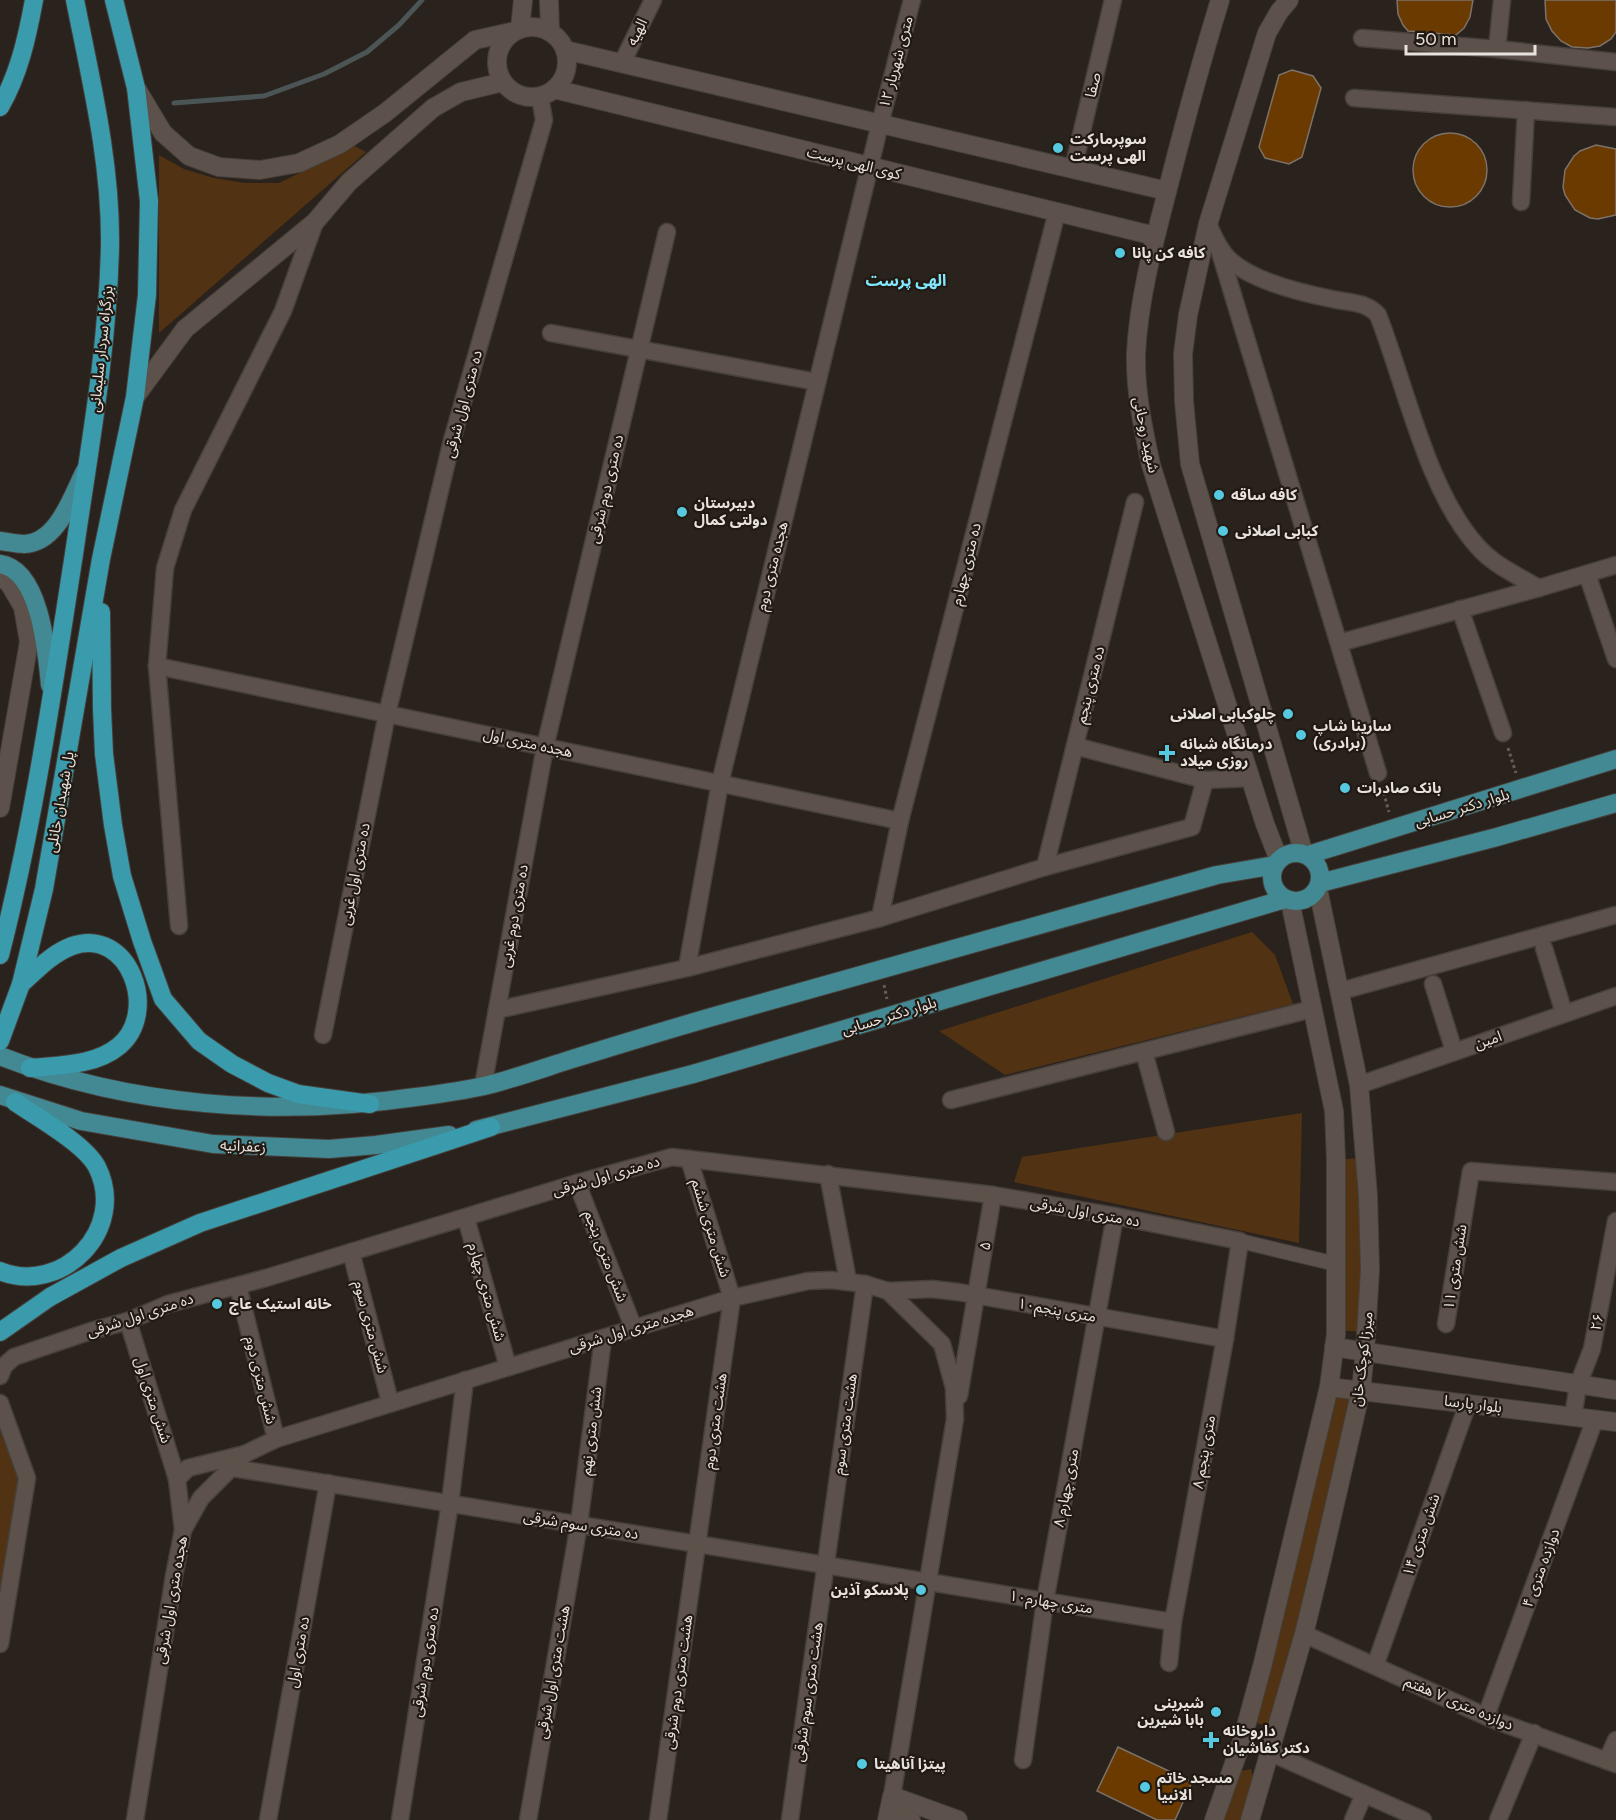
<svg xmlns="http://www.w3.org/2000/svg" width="1616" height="1820" font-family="Figtree,'Noto Sans Arabic',sans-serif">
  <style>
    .green { fill: #513213 }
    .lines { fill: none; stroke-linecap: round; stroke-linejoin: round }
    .stream { stroke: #4b5556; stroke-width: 5 }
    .building { fill: #6a3a00; stroke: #7c726a; stroke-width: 1.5 }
    .pedestrian-casing { stroke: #463f3a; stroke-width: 16 }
    .minor-casing { stroke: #463f3a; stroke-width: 19 }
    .tertiary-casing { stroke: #463f3a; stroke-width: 20 }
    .secondary-casing { stroke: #463f3a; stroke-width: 20 }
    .primary-casing { stroke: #463f3a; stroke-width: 20 }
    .trunk-casing { stroke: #463f3a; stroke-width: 20 }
    .path { stroke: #645d58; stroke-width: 3; stroke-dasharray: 3 3; stroke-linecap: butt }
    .pedestrian { stroke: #5c524b; stroke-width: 14 }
    .minor { stroke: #5c524b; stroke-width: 16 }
    .tertiary { stroke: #5c524b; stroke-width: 18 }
    .secondary { stroke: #5c524b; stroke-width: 18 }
    .primary { stroke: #438994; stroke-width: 18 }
    .trunk { stroke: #3a9bac; stroke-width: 18 }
    .poi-dot { fill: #56c9e1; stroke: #211912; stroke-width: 2 }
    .labels { text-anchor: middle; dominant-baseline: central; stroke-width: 4.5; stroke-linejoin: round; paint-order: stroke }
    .street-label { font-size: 15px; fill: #e7e2dd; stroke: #211912 }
    .poi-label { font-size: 15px; font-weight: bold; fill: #e7e2dd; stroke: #211912; text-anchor: start }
    .neighbourhood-label { font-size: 16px; font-weight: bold; fill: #82e8ff; stroke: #211912 }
  </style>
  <rect width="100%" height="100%" fill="#2a221c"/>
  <g class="green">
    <path d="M355 146 366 152 159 333V155L184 169 214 178 245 183H279Z"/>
    <path d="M1252 932 1275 955 1293 1004 1005 1075 939 1031Z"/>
    <path d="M1302 1113 1299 1243 1014 1182 1022 1157Z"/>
    <path d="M1359 1158 1361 1332 1337 1330 1336 1160Z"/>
    <path d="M1328 1393 1354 1394 1271 1728 1254 1722Z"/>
    <path d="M0 1431 19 1481 0 1591Z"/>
    <path d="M1251 1769 1255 1785 1245 1820H1220L1236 1772Z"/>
  </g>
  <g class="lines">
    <path class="stream" d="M174 103 264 96 324 74 367 52 399 25 422 0"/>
  </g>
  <g class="building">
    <path d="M1397 0H1473L1470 17 1464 28 1456 35 1408 31 1403 25 1398 14Z"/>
    <path d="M1545 0H1616V32L1611 39 1600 46 1588 48 1572 47 1561 41 1552 31 1546 19Z"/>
    <path d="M1292 70 1313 76 1321 88 1302 157 1289 164 1265 158 1259 147 1279 75Z"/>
    <circle cx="1450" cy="170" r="37"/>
    <path d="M1596 145 1616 149V215L1598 219 1590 218 1575 210 1565 195 1563 187 1565 170 1574 156 1580 151Z"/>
    <path d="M1118 1747 1192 1782 1175 1820H1157L1097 1791Z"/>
  </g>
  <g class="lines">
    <g class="pedestrian-casing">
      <path id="pedestrian" d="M1240 1241 1336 1264"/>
    </g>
    <g class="minor-casing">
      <g id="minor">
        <path d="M1362 38 1497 49 1616 62"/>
        <path d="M1497 49 1502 0"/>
        <path d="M622 63 653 0"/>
        <path d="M1354 98 1616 117"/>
        <path d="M1073 169 1113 0"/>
        <path d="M1521 202 1526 110"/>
        <path d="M1208 224C1213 235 1218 247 1226 256 1247 280 1302 293 1332 299 1349 303 1366 301 1378 315 1406 386 1427 491 1478 547 1494 565 1518 576 1539 588L1616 565"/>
        <path d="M1219 249 1378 773"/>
        <path d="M551 333 817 382"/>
        <path d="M1587 574 1616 659"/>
        <path d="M1460 609 1503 733"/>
        <path d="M1339 643 1539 588"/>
        <path d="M157 666 900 821"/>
        <path d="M1075 746 1205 780 1251 778"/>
        <path d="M1045 867 1135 502"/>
        <path d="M880 918 900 821 1057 212"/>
        <path d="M179 926 157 666 165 568 183 510 283 311 315 222"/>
        <path d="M1544 948 1564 1013"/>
        <path d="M687 968 720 783 880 124 912 0"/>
        <path d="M1433 984 1454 1051"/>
        <path d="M1341 991 1616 915"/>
        <path d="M497 1010 687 968 880 918 1045 867 1192 827 1205 780"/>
        <path d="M323 1035 387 714 452 440 544 120 540 97"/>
        <path d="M1144 1052 1166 1132"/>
        <path d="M1359 1085 1616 996"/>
        <path d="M483 1086 545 747 667 232"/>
        <path d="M951 1100 1312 1009"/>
        <path d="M828 1174 848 1281"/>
        <path d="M577 1183 634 1329"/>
        <path d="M466 1218 508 1367"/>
        <path d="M351 1252 390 1402"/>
        <path d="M238 1286 276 1439"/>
        <path d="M888 1291 932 1289 958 1292 1225 1339"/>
        <path d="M128 1321 177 1479"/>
        <path d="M1446 1324 1471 1171 1616 1182"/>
        <path d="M0 1376 4 1366 14 1357 91 1331 128 1321 168 1304 266 1278 577 1183 672 1157 993 1195 1115 1216 1240 1241 1225 1339 1173 1622 1169 1663"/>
        <path d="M959 1396 993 1195"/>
        <path d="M0 1403 27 1478 0 1644"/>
        <path d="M1573 1417 1578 1385 1592 1349 1616 1221"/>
        <path d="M233 1468 1173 1622"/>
        <path d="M183 1530 177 1479 188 1468 245 1454"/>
        <path d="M1304 1634 1494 1720 1616 1764"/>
        <path d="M1375 1666 1468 1403"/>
        <path d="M1486 1716 1595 1419"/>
        <path d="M1271 1753 1423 1820"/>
        <path d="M1023 1760 1045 1601 1115 1216"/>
        <path d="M1607 1761 1616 1740"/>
        <path d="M135 1820 174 1576 183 1530 201 1498 245 1454 276 1439 732 1298 808 1281 831 1280 865 1284 888 1291 942 1344 954 1388 955 1419 892 1796"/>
        <path d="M268 1820 328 1483"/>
        <path d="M400 1820 450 1503 465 1380"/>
        <path d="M528 1820 579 1524 603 1339"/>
        <path d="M658 1820 732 1298 689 1159"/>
        <path d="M790 1820 865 1284"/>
        <path d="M1353 1820 1364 1794"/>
        <path d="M1498 1820 1534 1733"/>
      </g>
    </g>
    <g class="tertiary-casing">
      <g id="tertiary">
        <path d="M1334 1347 1616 1390"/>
        <path d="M1329 1387 1616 1422"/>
        <path d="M890 1811 911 1820"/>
        <path d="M887 1820 892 1796 958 1820"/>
      </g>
    </g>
    <g class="secondary-casing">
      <g id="secondary">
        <path d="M549 0 550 32"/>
        <path d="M1220 0C1201 62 1184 125 1168 188 1154 242 1139 297 1136 353 1135 391 1143 428 1151 465L1265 824 1279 860"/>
        <path d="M1289 0 1279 12 1267 33 1208 224 1188 315 1183 354 1184 401 1190 464 1304 854"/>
        <circle cx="532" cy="62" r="35"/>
        <path d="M520 29 523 0"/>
        <path d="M565 50 1167 191"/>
        <path d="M136 88 163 133 189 156 219 167 260 170 299 163 340 144 385 113 475 40 516 31"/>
        <path d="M554 89 1155 236"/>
        <path d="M135 397 185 329 315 222 349 182 433 108 461 92 503 82"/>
        <path d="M0 577 9 583 23 607 29 642 0 808"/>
        <path d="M1214 1820 1242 1741 1263 1663 1329 1387 1336 1334V1160L1334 1111 1290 901"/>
        <path d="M1250 1820 1304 1634 1322 1560 1361 1390 1365 1352 1370 1270 1368 1196 1359 1085 1318 889"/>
      </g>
    </g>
    <g class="primary-casing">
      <g id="primary">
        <path d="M0 541C8 542 16 544 24 544 58 543 72 496 85 471"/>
        <path d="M0 564C41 570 47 654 50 685"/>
        <circle cx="1296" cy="877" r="24"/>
        <path d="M1308 855 1616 759"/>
        <path d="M1320 883 1497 837 1616 803"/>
        <path d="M0 1056C130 1107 278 1117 416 1097 439 1094 462 1091 484 1086 513 1079 541 1069 569 1060 627 1042 685 1024 744 1008 902 963 1060 919 1217 875L1275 865"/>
        <path d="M0 1095 81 1121 213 1144 329 1149 376 1145 449 1135"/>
        <path d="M476 1130 693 1074 1285 899"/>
      </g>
    </g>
    <g class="trunk-casing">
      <g id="trunk">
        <path d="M0 107C19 74 27 38 34 0"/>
        <path d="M101 612 102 709 104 754 113 825 122 876 142 941 163 999 199 1041 232 1064 268 1083 298 1094 370 1104"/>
        <path d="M0 955C34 823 53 688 74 554 89 451 108 348 110 245 111 162 91 81 75 0"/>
        <path d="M21 984C37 970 51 954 72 946 129 926 160 1012 119 1046 95 1066 59 1065 30 1068"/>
        <path d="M0 1041 21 984 44 889 101 559 135 397 147 295 149 201 136 88 114 0"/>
        <path d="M0 1271C62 1296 128 1229 97 1167 85 1144 37 1117 15 1102"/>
        <path d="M0 1332 50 1297 121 1258 200 1223 491 1127"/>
      </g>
    </g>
    <g class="path">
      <path d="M1508 748 1516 773"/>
      <path d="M1382 787 1389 812"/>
      <path d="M884 985 887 999"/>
    </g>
    <use href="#pedestrian" class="pedestrian"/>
    <use href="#minor" class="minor"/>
    <use href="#tertiary" class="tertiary"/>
    <use href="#secondary" class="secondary"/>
    <use href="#primary" class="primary"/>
    <use href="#trunk" class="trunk"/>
  </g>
  <g class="poi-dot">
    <circle cx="1058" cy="148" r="6"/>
    <circle cx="1120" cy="253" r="6"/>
    <circle cx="1219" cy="495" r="6"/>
    <circle cx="682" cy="512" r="6"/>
    <circle cx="1223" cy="531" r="6"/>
    <circle cx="1288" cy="714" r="6"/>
    <circle cx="1301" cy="735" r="6"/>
    <path d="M1164 744h6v6h6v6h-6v6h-6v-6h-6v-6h6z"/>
    <circle cx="1345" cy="788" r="6"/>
    <circle cx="217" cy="1304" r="6"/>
    <circle cx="921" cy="1590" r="6"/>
    <circle cx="1216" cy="1712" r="6"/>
    <path d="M1208 1731h6v6h6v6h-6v6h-6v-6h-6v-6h6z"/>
    <circle cx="862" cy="1764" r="6"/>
    <circle cx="1145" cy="1787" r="6"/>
  </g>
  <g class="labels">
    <g class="street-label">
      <text transform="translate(637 32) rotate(-64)">الهیه</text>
      <text transform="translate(896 62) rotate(-75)">۱۲ متری شهریار</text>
      <text transform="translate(1093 85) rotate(-77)">صفا</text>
      <text transform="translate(854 163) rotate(14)">کوی الهی پرست</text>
      <text transform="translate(101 349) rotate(-84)">بزرگراه سردار سلیمانی</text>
      <text transform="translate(463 404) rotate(-75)">ده متری اول شرقی</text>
      <text transform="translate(1146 435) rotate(78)">شهید روحانی</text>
      <text transform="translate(606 489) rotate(-77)">ده متری دوم شرقی</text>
      <text transform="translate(966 564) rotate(-76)">ده متری چهارم</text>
      <text transform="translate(772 566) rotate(-76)">هجده متری دوم</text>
      <text transform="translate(1090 685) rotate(-76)">ده متری پنجم</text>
      <text transform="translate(528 743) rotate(12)">هجده متری اول</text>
      <text transform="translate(60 802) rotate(-80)">پل شهیدان خانلی</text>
      <text transform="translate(1462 808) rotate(-17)">بلوار دکتر حسابی</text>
      <text transform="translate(355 874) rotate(-79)">ده متری اول غربی</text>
      <text transform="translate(514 916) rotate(-80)">ده متری دوم غربی</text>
      <text transform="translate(889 1016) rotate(-17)">بلوار دکتر حسابی</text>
      <text transform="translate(1488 1040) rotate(-19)">امین</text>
      <text transform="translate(243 1146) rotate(3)">زعفرانیه</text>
      <text transform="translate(606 1176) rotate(-16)">ده متری اول شرقی</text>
      <text transform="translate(1085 1212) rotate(10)">ده متری اول شرقی</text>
      <text transform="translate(711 1228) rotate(73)">شش متری ششم</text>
      <text transform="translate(985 1246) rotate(-80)">۵</text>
      <text transform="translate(606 1256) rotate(69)">شش متری پنجم</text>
      <text transform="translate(1455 1267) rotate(-81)">شش متری ۱۱</text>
      <text transform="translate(487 1292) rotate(74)">شش متری چهارم</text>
      <text transform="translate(1057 1310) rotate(10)">۱۰متری پنجم</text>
      <text transform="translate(140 1315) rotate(-18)">ده متری اول شرقی</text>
      <text transform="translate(1597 1322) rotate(-79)">۲۶</text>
      <text transform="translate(371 1327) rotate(75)">شش متری سوم</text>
      <text transform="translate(631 1329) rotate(-17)">هجده متری اول شرقی</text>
      <text transform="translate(1362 1359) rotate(-83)">میرزا کوچک خان</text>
      <text transform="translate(261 1380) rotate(76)">شش متری دوم</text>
      <text transform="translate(153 1400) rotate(72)">شش متری اول</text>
      <text transform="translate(1473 1404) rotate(7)">بلوار پارسا</text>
      <text transform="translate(715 1421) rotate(-82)">هشت متری دوم</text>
      <text transform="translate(845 1424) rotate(-82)">هشت متری سوم</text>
      <text transform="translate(591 1431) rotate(-83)">شش متری نهم</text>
      <text transform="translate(1204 1452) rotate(-80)">۸ متری پنجم</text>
      <text transform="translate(1066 1488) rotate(-79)">۸ متری چهارم</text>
      <text transform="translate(581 1525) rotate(9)">ده متری سوم شرقی</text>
      <text transform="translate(1421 1535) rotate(-71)">شش متری ۱۴</text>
      <text transform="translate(1541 1568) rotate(-70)">دوازده متری ۴</text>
      <text transform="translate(171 1600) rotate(-80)">هجده متری اول شرقی</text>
      <text transform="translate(1051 1602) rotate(9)">۱۰متری چهارم</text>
      <text transform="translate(298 1652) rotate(-80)">ده متری اول</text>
      <text transform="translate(425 1662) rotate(-81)">ده متری دوم شرقی</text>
      <text transform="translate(553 1672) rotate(-80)">هشت متری اول شرقی</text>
      <text transform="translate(678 1682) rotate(-82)">هشت متری دوم شرقی</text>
      <text transform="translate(808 1692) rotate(-82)">هشت متری سوم شرقی</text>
      <text transform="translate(1459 1703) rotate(23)">دوازده متری ۷ هفتم</text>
    </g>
    <g class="poi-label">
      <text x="1070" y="139">سوپرمارکت<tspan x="1070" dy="17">الهی پرست</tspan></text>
      <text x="1132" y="253">کافه کن پانا</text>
      <text x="1231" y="495">کافه ساقه</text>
      <text x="694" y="503">دبیرستان<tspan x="694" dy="17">دولتی کمال</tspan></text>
      <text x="1235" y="531">کبابی اصلانی</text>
      <text x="1276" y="714" text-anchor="end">چلوکبابی اصلانی</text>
      <text x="1313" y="726">سارینا شاپ<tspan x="1313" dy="17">(برادری)</tspan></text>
      <text x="1180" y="744">درمانگاه شبانه<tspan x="1180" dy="17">روزی میلاد</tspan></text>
      <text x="1357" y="788">بانک صادرات</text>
      <text x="229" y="1304">خانه استیک عاج</text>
      <text x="909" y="1590" text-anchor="end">پلاسکو آذین</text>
      <text x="1204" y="1703" text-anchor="end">شیرینی<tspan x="1204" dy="17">بابا شیرین</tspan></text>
      <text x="1223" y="1731">داروخانه<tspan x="1223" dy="17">دکتر کفاشیان</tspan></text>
      <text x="874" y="1764">پیتزا آناهیتا</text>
      <text x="1157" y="1778">مسجد خاتم<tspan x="1157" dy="17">الانبیا</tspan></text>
    </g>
    <g class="neighbourhood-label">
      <text x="906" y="280">الهی پرست</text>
    </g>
  </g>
  <path d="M1406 45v9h129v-9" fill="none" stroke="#e7e2dd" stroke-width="3"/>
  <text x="1415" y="45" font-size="18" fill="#e7e2dd" stroke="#211912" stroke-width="4.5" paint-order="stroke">50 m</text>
</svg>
